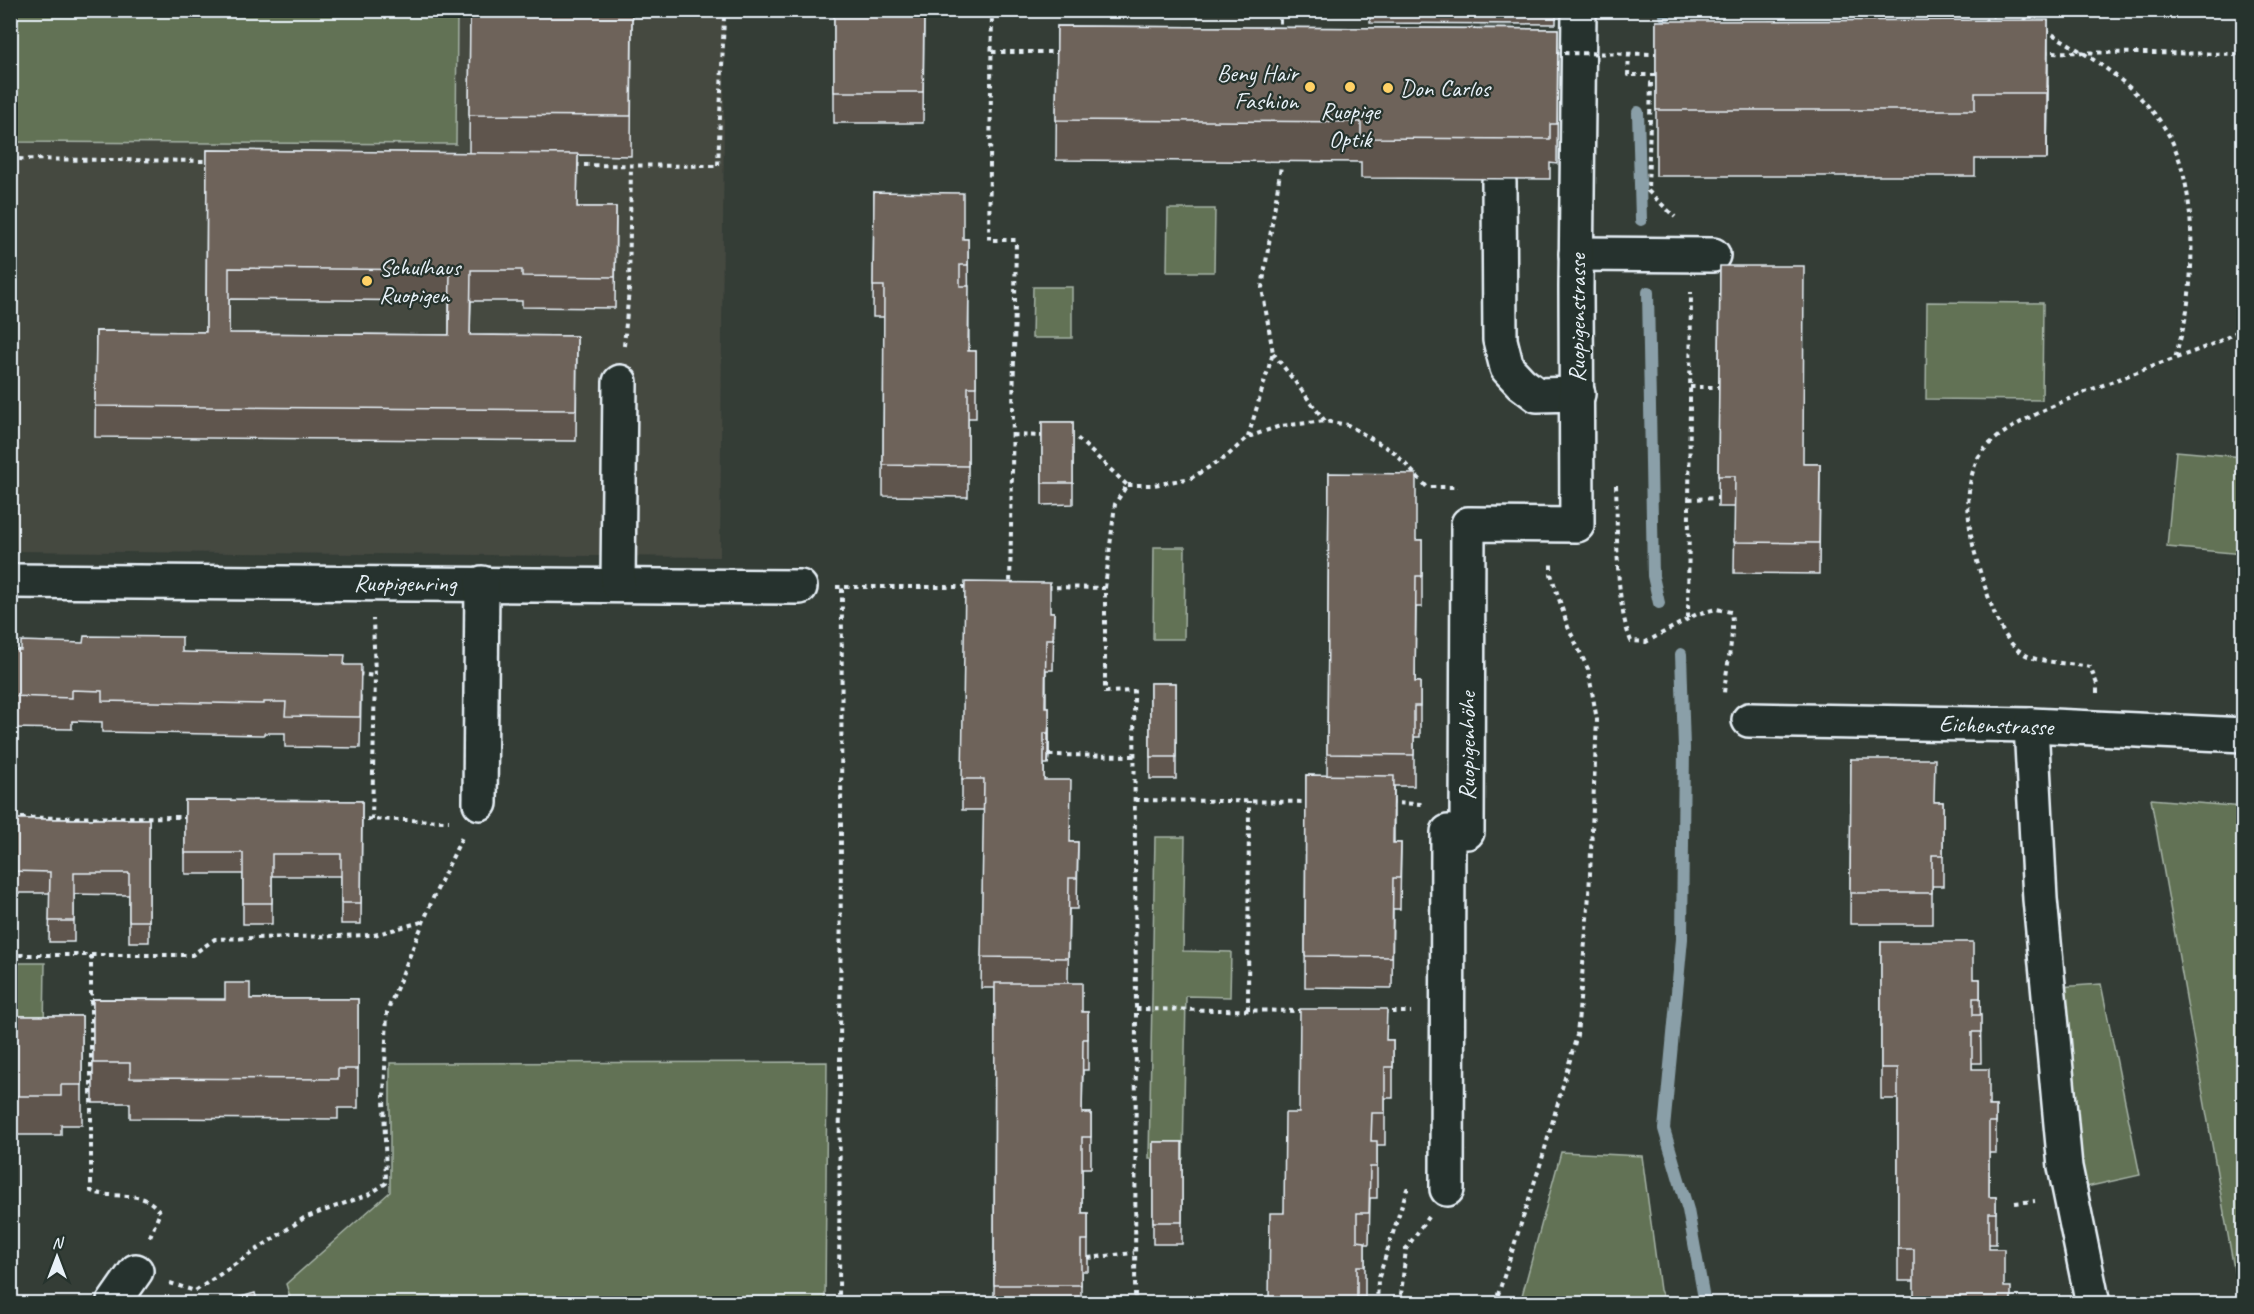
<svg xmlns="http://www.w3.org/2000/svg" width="2254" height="1314" font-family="Caveat,sans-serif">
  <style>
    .built { fill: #454841 }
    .green { fill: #627254; stroke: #a5b2a6; stroke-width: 1.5 }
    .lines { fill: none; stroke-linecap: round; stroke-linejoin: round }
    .stream { stroke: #8a9fa8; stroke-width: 12 }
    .minor-tunnel { stroke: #4f5853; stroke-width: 33; stroke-dasharray: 33 16; stroke-linecap: butt }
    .minor-casing { stroke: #e8f1f8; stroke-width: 38 }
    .path { stroke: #e8f1f8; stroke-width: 4; stroke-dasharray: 4.5 4.5; stroke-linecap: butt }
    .minor { stroke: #26332d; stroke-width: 33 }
    .path-bridge { stroke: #e8f1f8; stroke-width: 4; stroke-dasharray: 4.5 4.5; stroke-linecap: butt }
    .wall { fill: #5f554d; stroke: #e8f1f8; stroke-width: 1.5; fill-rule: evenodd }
    .shaded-wall { fill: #4d453f; stroke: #e8f1f8; stroke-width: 1.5 }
    .building { fill: #6e635a; stroke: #e8f1f8; stroke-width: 1.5; fill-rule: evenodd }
    .poi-dot { fill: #ffd166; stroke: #26332d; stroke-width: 2 }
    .labels { text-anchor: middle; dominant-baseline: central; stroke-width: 4.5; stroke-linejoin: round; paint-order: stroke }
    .poi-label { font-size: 24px; fill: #e8f1f8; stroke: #26332d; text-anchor: start }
    .street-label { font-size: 24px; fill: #e8f1f8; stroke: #26332d }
  </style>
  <rect width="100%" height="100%" fill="#343d36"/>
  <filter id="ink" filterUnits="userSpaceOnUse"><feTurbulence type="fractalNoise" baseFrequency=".0167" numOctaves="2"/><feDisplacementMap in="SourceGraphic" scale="12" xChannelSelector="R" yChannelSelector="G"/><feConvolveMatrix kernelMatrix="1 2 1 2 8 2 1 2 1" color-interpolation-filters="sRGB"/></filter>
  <g filter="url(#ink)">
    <path class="built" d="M11 11H725L720 557 11 551Z"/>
    <g class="green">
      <path d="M11 10 457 11 456 144 11 142Z"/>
      <path d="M1168 209H1215L1214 272H1167Z"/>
      <path d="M1033 287H1072V338H1032Z"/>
      <path d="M1927 302 2043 303 2042 400 1926 399Z"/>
      <path d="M2176 451 2243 457V554L2167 547Z"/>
      <path d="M1154 547H1185L1184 639H1153Z"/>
      <path d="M2151 799 2243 807V1303H2240Z"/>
      <path d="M1155 837H1185L1183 951 1231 952 1230 997 1186 996 1183 1159 1149 1158Z"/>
      <path d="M11 963H45L44 1033H11Z"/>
      <path d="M2101 984 2140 1175 2077 1189 2059 987Z"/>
      <path d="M827 1062 825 1303H292L286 1284 390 1192V1063Z"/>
      <path d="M1561 1152 1642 1156 1660 1290 1666 1303H1520Z"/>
    </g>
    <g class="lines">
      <g class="stream">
        <path d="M1665 16 1666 10"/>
        <path d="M1638 112 1641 220"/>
        <path d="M1648 292 1653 576 1659 603"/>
        <path d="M1681 654 1684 748 1682 939 1664 1129 1688 1210 1705 1304"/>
      </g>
      <path class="minor-tunnel" d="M1496 10 1497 75"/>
      <g class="minor-casing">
        <g id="minor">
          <path d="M1499 182 1500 340 1507 368 1521 383 1537 395 1578 394"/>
          <path d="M1576 254 1713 255"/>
          <path d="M10 581 800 587"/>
          <path d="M618 584 620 382"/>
          <path d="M1749 720 2031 725 2244 735"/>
          <path d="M2031 725 2040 899 2065 1167 2093 1304"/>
          <path d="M480 803 482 583"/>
          <path d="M1447 1189 1448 832H1467L1468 524 1577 525 1576 287 1579 10"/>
          <path d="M113 1304 136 1271"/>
        </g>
      </g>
      <g class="path">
        <path d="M992 10 989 240H1016L1010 586"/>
        <path d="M1280 10V31"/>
        <path d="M2007 10 2031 22"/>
        <path d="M1984 22 2000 10"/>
        <path d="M1697 25V10"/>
        <path d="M2045 30C2087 54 2134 83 2162 124 2195 171 2195 255 2187 310 2184 327 2179 343 2175 359"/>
        <path d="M992 52H1060"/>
        <path d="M2044 52 2244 54"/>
        <path d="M1629 53 1628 75H1660"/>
        <path d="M1660 82 1651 83 1648 191 1675 217"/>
        <path d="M10 159 211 161"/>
        <path d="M575 165 718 166 724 17 727 10"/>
        <path d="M624 346 629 289 631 165"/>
        <path d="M1273 353 1325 421"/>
        <path d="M1690 387H1719"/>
        <path d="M1013 435 1047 436"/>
        <path d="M1069 437H1076L1127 485"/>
        <path d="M1248 437 1273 353 1262 288 1281 166"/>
        <path d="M1616 485C1618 530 1614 600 1631 641L1646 642 1697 614 1716 609 1731 612C1735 638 1726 666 1724 694"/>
        <path d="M1689 499 1718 498"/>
        <path d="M836 587H967"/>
        <path d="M1047 587 1105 588V692L1134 691 1136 1009 1135 1304"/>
        <path d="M1105 588 1115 504 1127 485H1154L1191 478 1226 457 1248 437 1280 426 1325 421 1348 425 1394 452 1427 487H1458"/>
        <path d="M1688 618 1691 292"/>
        <path d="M358 674 375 676 373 619"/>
        <path d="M2097 693V684L2090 667C2073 664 2054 663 2036 659 2003 650 1994 612 1984 584 1971 545 1960 499 1977 460 1998 413 2165 365 2215 343 2225 339 2234 333 2244 328"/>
        <path d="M1049 755 1135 756"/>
        <path d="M1135 800 1310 802"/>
        <path d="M1390 803 1424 804"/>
        <path d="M12 818 188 817"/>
        <path d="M358 819 449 821"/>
        <path d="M372 820 375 676"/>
        <path d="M10 955H192L215 939 374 935 425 921"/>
        <path d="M91 955V1191C115 1201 142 1187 160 1212L149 1239"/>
        <path d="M1136 1009 1303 1011"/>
        <path d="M1248 1010 1249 801"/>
        <path d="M1383 1012H1411"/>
        <path d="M2015 1203 2035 1201"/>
        <path d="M1088 1258 1134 1253"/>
        <path d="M170 1283 195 1291 304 1218 370 1194 386 1183 384 1097 387 1012 433 898 463 835"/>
        <path d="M839 1304 842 587"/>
        <path d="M1377 1304 1378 1280 1407 1189H1410"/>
        <path d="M1400 1304 1406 1249 1428 1217"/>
        <path d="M1495 1304 1542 1159 1577 1035 1589 895 1597 720 1588 669 1568 627 1551 574V562"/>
      </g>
      <use href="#minor" class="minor"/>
      <path class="path-bridge" d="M1555 53 1659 54"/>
    </g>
    <g class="wall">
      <path d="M470 10H632L631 156 578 155 577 207H616L615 308 522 307V301H471L470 335 577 336 576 441 95 437 96 331 206 332 207 150 469 153ZM229 299 449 301V335L229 333Z"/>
      <path d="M834 10H924L923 123H834Z"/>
      <path d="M1370 10H1556V24L1370 23Z"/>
      <path d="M1656 21 2048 86 2047 159H1975V176H1656Z"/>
      <path d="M1057 26 1558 29 1557 164 1550 163V179L1361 178V162L1056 160Z"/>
      <path d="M874 192 963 239H968L969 351H976V418H968V497L883 496 884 317H873Z"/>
      <path d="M1720 266 1803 464H1820L1819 574 1734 573 1735 507H1718Z"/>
      <path d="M1042 422H1073V504L1042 505Z"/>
      <path d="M1329 473 1416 540H1422V607H1416L1415 682H1420V737H1414V786H1394V843H1401L1400 909H1393L1392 988 1305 987 1306 775 1327 776Z"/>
      <path d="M1050 612H1054L1053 670H1046V707H1049V755L1048 764H1044V780L1070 842H1078L1077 909H1069L1068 983 1082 1012H1088V1070H1083L1082 1113H1091V1168H1082V1213H1088V1271H1081V1304H994L995 988H981L984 810H962V779Z"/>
      <path d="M11 650 182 652 345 665 361 696 360 748 285 747V733H264V735L102 732V722L72 721V729L10 728Z"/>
      <rect x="1150" y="683" width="26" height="96"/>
      <path d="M1851 759 1934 802H1943V886H1932V924H1850Z"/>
      <path d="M185 800 362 801 361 924H341V876H272V924H243V874H185Z"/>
      <path d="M10 819H149V942H129V895L74 894V942H49L50 893H10Z"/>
      <path d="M1881 942 1973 979H1980L1981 1063H1972V1069L1989 1106H1996V1153H1989V1197H1996V1244H1989L1914 1281H1898V1099H1881Z"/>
      <path d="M93 999H358V1108H338V1119L130 1118V1103H93Z"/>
      <path d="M10 1016H82V1125H61V1135H10Z"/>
      <path d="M1387 1040H1393V1098H1385V1145H1377V1198H1370L1369 1244H1365V1297H1357L1284 1213 1299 1113Z"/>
      <rect x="1153" y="1142" width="29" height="102"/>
    </g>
    <g class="shaded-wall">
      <path d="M2048 20V86L2047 159V93Z"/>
      <path d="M1049 724V755L1048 764V733Z"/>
    </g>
    <g class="building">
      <path d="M470 10H632L631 116 469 115Z"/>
      <path d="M834 10H924L923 92H834Z"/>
      <path d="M2048 20 2047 93H1975V110H1656V21Z"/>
      <path d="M1057 26 1558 29 1557 124H1550V139L1361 138V122L1056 120Z"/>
      <path d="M207 150 578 154 577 207H616L615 277 522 276V270H471L470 335 577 336 576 410 95 406 96 331 206 332ZM229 268 450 270 449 335 229 333Z"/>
      <path d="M874 192 963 193V239H968V265H960V286H969L968 351H976V387H968V466L883 465 884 286H873Z"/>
      <path d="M1720 266H1804L1803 464H1820L1819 543 1734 542 1735 476H1718Z"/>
      <rect x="1042" y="422" width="31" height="61"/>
      <path d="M1329 473 1416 474V540H1422V576H1416L1415 682H1420V706H1414V755L1327 754Z"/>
      <path d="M965 582 1050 583V612H1054L1053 639H1046L1045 707H1049V724L1048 733H1044V780H1071L1070 842H1078L1077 878H1069L1068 958 981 957 984 779H962Z"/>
      <path d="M84 636 182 637V652L345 655 344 665H361L360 717 285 716 286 702H264V704L102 701V691L72 690V698L10 696 11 650H21V641L83 643Z"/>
      <rect x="1150" y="683" width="26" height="74"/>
      <path d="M1851 759H1935L1934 802H1943V855H1932V893H1850Z"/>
      <path d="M1306 775 1394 776 1393 843H1401L1400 878H1393L1392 957 1305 956Z"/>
      <path d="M185 800 362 801 361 903H341V854H272V903H243V853H185Z"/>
      <path d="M10 819H149V921H129V873H74V921H49L50 872 10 871Z"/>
      <path d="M1881 942H1973V979H1980V998H1973V1015H1981V1032H1972V1069H1989V1106H1996V1122H1989V1197H1996V1213H1989V1249H2004V1287H2011V1304H1914V1249H1898V1068H1881Z"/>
      <path d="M225 983H250V999H358V1069H338V1079L130 1078V1063H93V999L225 1000Z"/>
      <path d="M995 983H1082V1012H1088V1039H1083L1082 1113H1091V1137H1082V1213H1088V1240H1081V1285H994Z"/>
      <path d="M1300 1009H1387L1386 1040H1393V1067H1385V1113H1372L1371 1141H1377V1167H1370L1369 1213H1357V1241L1365 1242V1266H1357V1304H1269L1270 1213H1284L1285 1113H1299Z"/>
      <path d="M10 1016H82V1085H61V1096H10Z"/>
      <rect x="1153" y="1142" width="29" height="80"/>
      <path d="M255 1293 258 1304H217Z"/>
    </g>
  </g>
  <g class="poi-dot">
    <circle cx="1310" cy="87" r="6"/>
    <circle cx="1350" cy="87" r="6"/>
    <circle cx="1388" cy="88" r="6"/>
    <circle cx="367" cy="281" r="6"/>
  </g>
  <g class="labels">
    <g class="poi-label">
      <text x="1298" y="73" text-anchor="end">Beny Hair<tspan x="1298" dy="28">Fashion</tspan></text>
      <text x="1400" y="88">Don Carlos</text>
      <text x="1350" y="111" text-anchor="middle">Ruopige<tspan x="1350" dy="28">Optik</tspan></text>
      <text x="379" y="267">Schulhaus<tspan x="379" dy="28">Ruopigen</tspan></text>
    </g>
    <g class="street-label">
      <text transform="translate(1577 318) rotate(-90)">Ruopigenstrasse</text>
      <text x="405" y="583">Ruopigenring</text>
      <text transform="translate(1996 725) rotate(2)">Eichenstrasse</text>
      <text transform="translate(1467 746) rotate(-90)">Ruopigenhöhe</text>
    </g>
  </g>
  <rect width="2254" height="1314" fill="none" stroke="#26332d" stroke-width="36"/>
  <rect x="18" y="18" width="2218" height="1278" fill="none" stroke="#e8f1f8" stroke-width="2" filter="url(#ink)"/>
  <g transform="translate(57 1257)" stroke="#26332d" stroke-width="4.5" paint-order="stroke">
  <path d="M0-4.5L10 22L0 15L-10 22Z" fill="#e8f1f8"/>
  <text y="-9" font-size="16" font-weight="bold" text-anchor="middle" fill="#e8f1f8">N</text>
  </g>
</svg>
